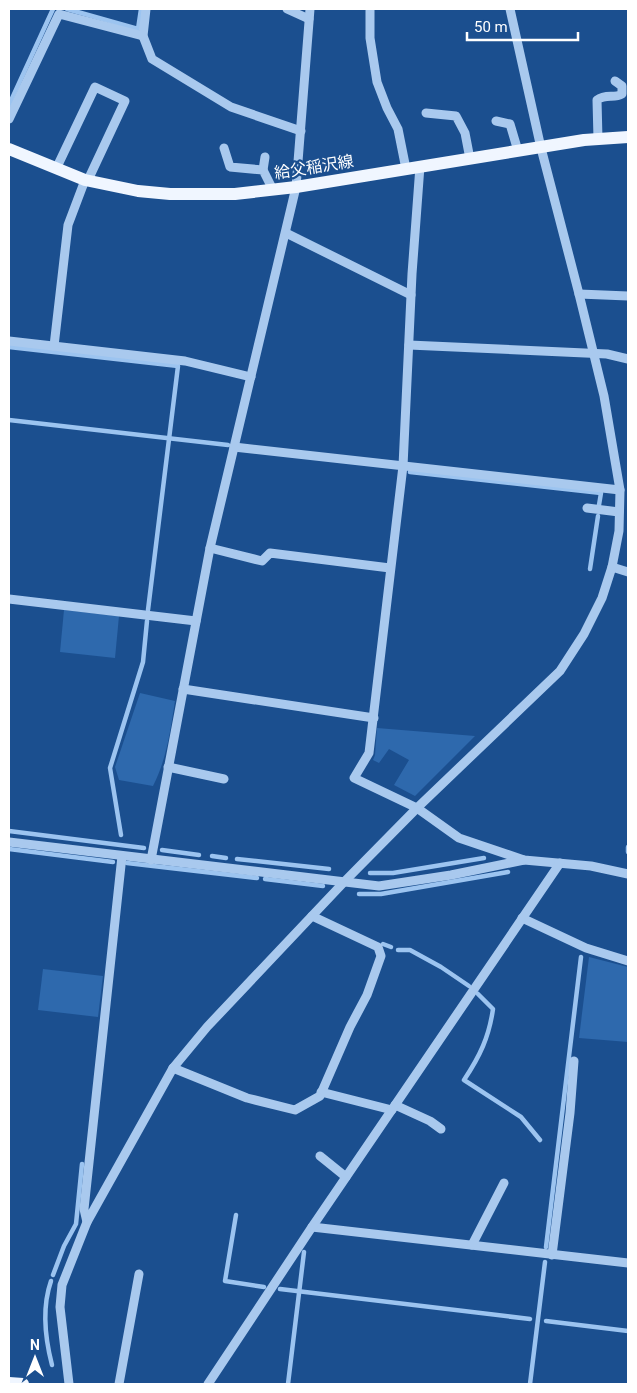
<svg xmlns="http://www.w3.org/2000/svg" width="637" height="1393" font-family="Roboto,'Noto Sans JP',sans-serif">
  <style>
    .green { fill: #2e69ad }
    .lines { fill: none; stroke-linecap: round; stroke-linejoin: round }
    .stream { stroke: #9cc4f0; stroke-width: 4.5 }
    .minor { stroke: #a9c9ee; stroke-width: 9 }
    .major { stroke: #f0f6ff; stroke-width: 12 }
    .labels { text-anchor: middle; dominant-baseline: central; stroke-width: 4.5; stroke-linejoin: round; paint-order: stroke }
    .street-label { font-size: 16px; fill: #fff; stroke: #1b4f8f }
  </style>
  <rect width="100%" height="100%" fill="#1b4f8f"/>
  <g class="green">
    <path d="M64 610 119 616 115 658 60 652Z"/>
    <path d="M140 693 175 701C170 732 167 758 153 786L119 780 115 767Z"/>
    <path d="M377 728 475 736 415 796 394 785 409 760 389 749 379 763 373 760 375 755Z"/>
    <path d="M589 957 628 967V1042L579 1038Z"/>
    <path d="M43 969 103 976 98 1017 38 1010Z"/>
  </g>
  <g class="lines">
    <g class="stream">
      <path d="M67 9 138 29 141 9"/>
      <path d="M9 105 53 9"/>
      <path d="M9 347 178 366 148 610"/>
      <path d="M9 420 228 445"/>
      <path d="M410 472 601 493 599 505"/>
      <path d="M590 569 598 516"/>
      <path d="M9 831 144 848"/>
      <path d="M121 835 110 768 143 662 147 621"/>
      <path d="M9 849 113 862"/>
      <path d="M162 850 199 855"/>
      <path d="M628 852V847"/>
      <path d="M212 856 226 858"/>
      <path d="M237 859 329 869"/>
      <path d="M127 863 257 878"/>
      <path d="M370 873H393L484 858"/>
      <path d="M265 879 323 886"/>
      <path d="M359 894H381L508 872"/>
      <path d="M383 944 391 947"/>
      <path d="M398 950H410L441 967 469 986"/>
      <path d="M478 994 493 1009C489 1037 480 1056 464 1080L521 1117 540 1140"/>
      <path d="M236 1215 225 1281 264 1287"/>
      <path d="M546 1247 581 957"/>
      <path d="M53 1275 64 1246 76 1224 82 1164"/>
      <path d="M51 1281C42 1307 45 1338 52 1365"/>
      <path d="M280 1289 530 1319"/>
      <path d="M546 1321 628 1331"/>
      <path d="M288 1384 304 1252"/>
      <path d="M530 1384 545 1262"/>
    </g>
    <g class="minor">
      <path d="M146 9 143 36 152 59 231 107 301 131"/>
      <path d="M287 9 309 19"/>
      <path d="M370 9V38L377 82 387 108 398 129 406 169"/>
      <path d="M426 113 456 116 465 133 470 159"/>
      <path d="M9 119 59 14 143 36"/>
      <path d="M496 121 510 124 518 151"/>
      <path d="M598 139 597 100C606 93 614 99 622 94V86L615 81"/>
      <path d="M224 148 230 167 263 170 273 190"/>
      <path d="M420 166 412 274 403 466 369 753 354 778 417 808 459 838 524 860 591 866 628 874"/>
      <path d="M56 169 95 87 125 101 88 180"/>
      <path d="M263 170 265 157"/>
      <path d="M286 233 411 295"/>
      <path d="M579 294 628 296"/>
      <path d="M9 341 185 361 251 377"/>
      <path d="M409 345 607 354 628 359"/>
      <path d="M54 346 68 225 85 180"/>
      <path d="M234 447 620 490"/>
      <path d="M587 508 619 512"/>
      <path d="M210 548 262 561 270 553 390 568"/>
      <path d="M612 567 628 572"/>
      <path d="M9 599 196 621"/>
      <path d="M183 689 374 718"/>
      <path d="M168 767 224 779"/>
      <path d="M9 842 379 886 451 875 524 860"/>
      <path d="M151 860 210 548 296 187 310 9"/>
      <path d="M522 918 586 948 628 961"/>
      <path d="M173 1068 247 1098 295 1110 320 1096 350 1027 367 995 381 956 378 947 312 916"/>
      <path d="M321 1092 392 1110"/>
      <path d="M395 1105 430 1121 441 1129"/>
      <path d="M320 1156 346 1177"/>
      <path d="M87 1222 84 1209 122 856"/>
      <path d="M312 1227 628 1263"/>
      <path d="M472 1245 504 1183"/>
      <path d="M552 1255 570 1113 574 1061"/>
      <path d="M69 1384 60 1307 62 1285 87 1222 173 1068 207 1027 345 881 417 808 560 671 584 634 602 598 612 567 619 531 620 490 604 396 579 294 541 148 510 9"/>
      <path d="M119 1384 139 1274"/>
      <path d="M208 1384 312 1227 560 863"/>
    </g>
    <g class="major">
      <path d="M9 149 85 180 138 191 170 194H235L296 187 584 140 628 137"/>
      <path d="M9 1383 23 1384"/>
    </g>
  </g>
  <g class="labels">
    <g class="street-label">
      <text transform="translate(314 167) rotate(-9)">給父稲沢線</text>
    </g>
  </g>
  <rect width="637" height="1393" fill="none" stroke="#ffffff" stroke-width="20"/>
  <g transform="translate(35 1358)" stroke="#1b4f8f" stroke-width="4" paint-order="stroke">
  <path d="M0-4L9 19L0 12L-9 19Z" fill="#ffffff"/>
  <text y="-8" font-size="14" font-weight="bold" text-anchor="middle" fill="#ffffff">N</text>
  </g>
  <path d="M467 32v8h111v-8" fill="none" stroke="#ffffff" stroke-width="2.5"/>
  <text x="474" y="32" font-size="15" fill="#ffffff" stroke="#1b4f8f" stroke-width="4" paint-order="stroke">50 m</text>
</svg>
